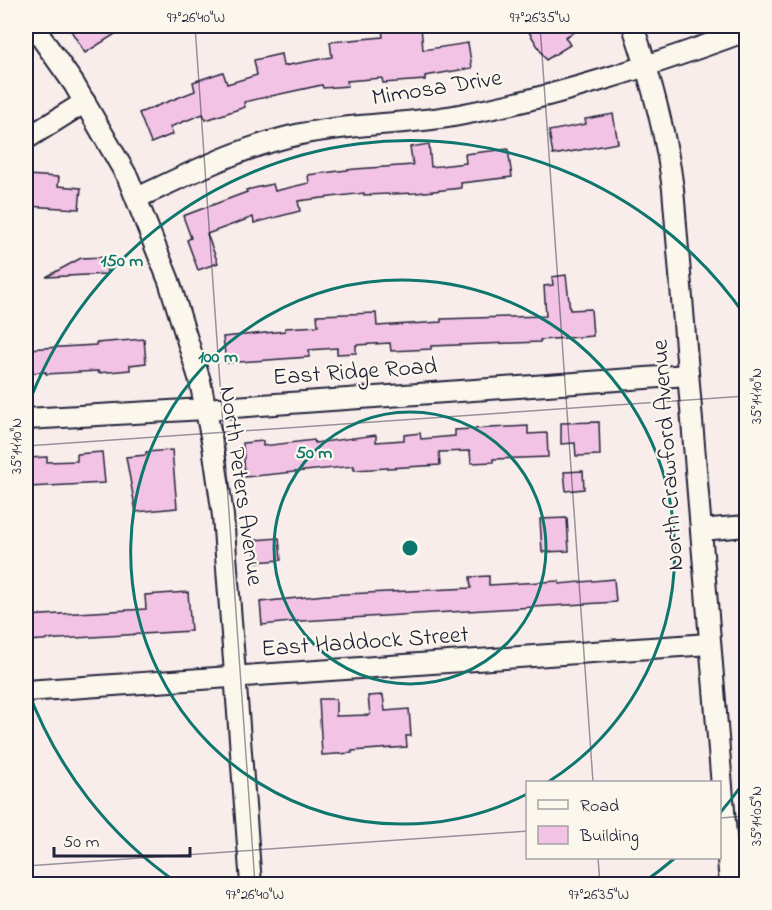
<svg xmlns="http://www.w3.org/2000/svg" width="772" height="910" font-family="'Indie Flower',sans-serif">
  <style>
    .building { fill: #f3c3e5; stroke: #22223b; stroke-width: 1.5 }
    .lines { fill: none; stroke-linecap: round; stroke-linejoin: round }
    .minor-casing { stroke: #22223b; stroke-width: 24 }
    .minor { stroke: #fbf7ec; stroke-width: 20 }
    .ticks { fill: none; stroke: #22223b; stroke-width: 1.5; stroke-opacity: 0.45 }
    .ring { fill: none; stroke: #0f766e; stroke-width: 3 }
    .labels { text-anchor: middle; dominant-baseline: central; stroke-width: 4.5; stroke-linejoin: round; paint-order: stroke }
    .street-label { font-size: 24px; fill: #22223b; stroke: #fbf7ec }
    .centre { fill: #0f766e; stroke: #fbf7ec; stroke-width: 3 }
    .ring-label { font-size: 18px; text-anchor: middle; font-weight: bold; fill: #0f766e; stroke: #fbf7ec; stroke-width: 4.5; stroke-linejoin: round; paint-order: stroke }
    .neatline { fill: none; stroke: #22223b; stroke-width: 2 }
    .ticks-label { font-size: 15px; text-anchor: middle; fill: #22223b }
  </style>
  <rect width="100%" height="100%" fill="#f9edeb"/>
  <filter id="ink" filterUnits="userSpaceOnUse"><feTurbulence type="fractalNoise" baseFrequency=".0167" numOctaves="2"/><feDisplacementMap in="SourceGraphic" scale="12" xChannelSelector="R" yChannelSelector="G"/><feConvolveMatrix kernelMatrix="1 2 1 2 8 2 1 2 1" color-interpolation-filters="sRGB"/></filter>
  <g filter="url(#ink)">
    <g class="building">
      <path d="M68 26H128L85 53Z"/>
      <path d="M421 26 423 50 468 43 472 68 425 76V80L383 83 382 78 347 81 348 86 323 88 322 85 244 102 245 107 206 120 203 114 170 127 173 134 151 143 139 113 195 91 193 82 223 72 227 84 257 75 254 60 281 54 283 66 332 57 330 42 383 37 382 29Z"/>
      <path d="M540 26H585L565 37 570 45 546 60 529 32Z"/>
      <path d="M613 114 618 143 553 155 549 131 586 124 585 119Z"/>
      <path d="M429 144 431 167 466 163 465 154 508 149 512 177 461 183V188L416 193 364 195V193L298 201 300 211 254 223 253 217 207 234 218 263 198 270 187 240 191 238 183 216 247 192 246 190 273 184 275 191 309 183 308 175 355 169 413 165 410 147Z"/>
      <path d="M26 175 59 177 58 186 81 188 79 209 26 206Z"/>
      <path d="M106 257 107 274 46 277 81 258Z"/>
      <path d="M566 275 570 310 591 309 593 336 540 340V342L431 346V349L391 351 390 343 356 345V353L337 354V348L309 350V357L226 363 223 337 285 331V328L318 326 317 315 376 313 377 326 441 322V319L546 316 544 286 553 285 552 277Z"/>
      <path d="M144 339 146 363 130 365V370L98 373V371L46 374V372L26 373V349L96 345V343Z"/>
      <path d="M599 422 600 455 576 456 575 443 561 444V423Z"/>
      <path d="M528 426V434L547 433 548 457 493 459V462L471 463 470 451 439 452 440 465 354 470V466L245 477 243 443 263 441V446L314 440 315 443 376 435V442L404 440V435L420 433 421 439 455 436V430Z"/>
      <path d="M172 450 177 508 136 512 126 457 146 455V452Z"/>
      <path d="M102 452 105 483 29 487 27 458 47 457V462L77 461V454Z"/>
      <path d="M583 471 584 489 566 491 564 472Z"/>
      <path d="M567 518 569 551 542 552 540 519Z"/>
      <path d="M279 538 281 560 256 562 254 540Z"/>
      <path d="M489 576V585L559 581V584L614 579 616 602 301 621 262 625 260 602 325 595 471 588 470 577Z"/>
      <path d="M188 592 191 631 26 641V616L146 609 145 595Z"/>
      <path d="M383 695 385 711 409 709 411 736H406L407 747 352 751V753L322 755 319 699H336V716L370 715 368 696Z"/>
    </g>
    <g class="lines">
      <g class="minor-casing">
        <g id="minor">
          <path d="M33 26 74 84 128 178 169 281 200 381 213 446 223 516 251 884"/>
          <path d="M633 26C651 79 666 133 673 189L730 884"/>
          <path d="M26 139 85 102"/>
          <path d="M137 198C191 173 243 146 301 134 353 123 407 125 459 115 557 97 653 65 746 31"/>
          <path d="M26 419 205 409 688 375"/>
          <path d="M701 530 746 526"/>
          <path d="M26 691 709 644"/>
        </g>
      </g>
      <use href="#minor" class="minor"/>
    </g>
  </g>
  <path class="ticks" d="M26 26H35M195 26 255 884M540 26 593 782M26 446 746 396M720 818 746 816M598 858 600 884M26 866 528 831"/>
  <g class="ring">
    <circle cx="410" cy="548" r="136"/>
    <path d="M527 794A272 272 0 1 1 548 782"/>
    <path d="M746 779A408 408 0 0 1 720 813M675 858A408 408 0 0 1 641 884M179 884A408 408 0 0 1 27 688M27 408A408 408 0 0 1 746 317"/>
  </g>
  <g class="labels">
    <g class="street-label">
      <text transform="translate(437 89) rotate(-9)">Mimosa Drive</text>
      <text transform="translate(355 373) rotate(-4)">East Ridge Road</text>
      <text transform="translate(669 455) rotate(-94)">North Crawford Avenue</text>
      <text transform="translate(240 486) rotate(82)">North Peters Avenue</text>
      <text transform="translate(365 643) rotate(-4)">East Haddock Street</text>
    </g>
  </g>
  <circle cx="410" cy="548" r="9" class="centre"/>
  <g class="ring-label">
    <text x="122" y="266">150 m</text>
    <text x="218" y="362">100 m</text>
    <text x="314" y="458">50 m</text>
  </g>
  <rect width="772" height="910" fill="none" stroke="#fbf7ec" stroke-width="66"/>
  <rect x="526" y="781" width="195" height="78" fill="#fbf7ec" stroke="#a4a2a5" stroke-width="1.5"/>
  <rect x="538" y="800" width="30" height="9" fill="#fbf7ec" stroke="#a4a2a5" stroke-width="1.5"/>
  <text x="580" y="811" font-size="18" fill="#22223b">Road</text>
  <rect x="538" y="826" width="30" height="18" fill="#f3c3e5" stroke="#a4a2a5" stroke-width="1.5"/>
  <text x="580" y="841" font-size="18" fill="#22223b">Building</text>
  <path d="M54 847v9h136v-9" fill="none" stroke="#22223b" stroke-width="3"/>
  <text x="63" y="847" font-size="18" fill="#22223b" stroke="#fbf7ec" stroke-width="4.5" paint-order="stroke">50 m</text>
  <rect x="33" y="33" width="706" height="844" class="neatline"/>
  <g class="ticks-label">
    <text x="196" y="22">97°26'40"W</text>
    <text x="540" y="22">97°26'35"W</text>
    <text transform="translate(756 396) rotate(-90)" y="5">35°14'10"N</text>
    <text transform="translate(16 446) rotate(-90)" y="5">35°14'10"N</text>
    <text transform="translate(756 816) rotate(-90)" y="5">35°14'05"N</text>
    <text x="255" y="899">97°26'40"W</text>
    <text x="599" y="899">97°26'35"W</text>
  </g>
</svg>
